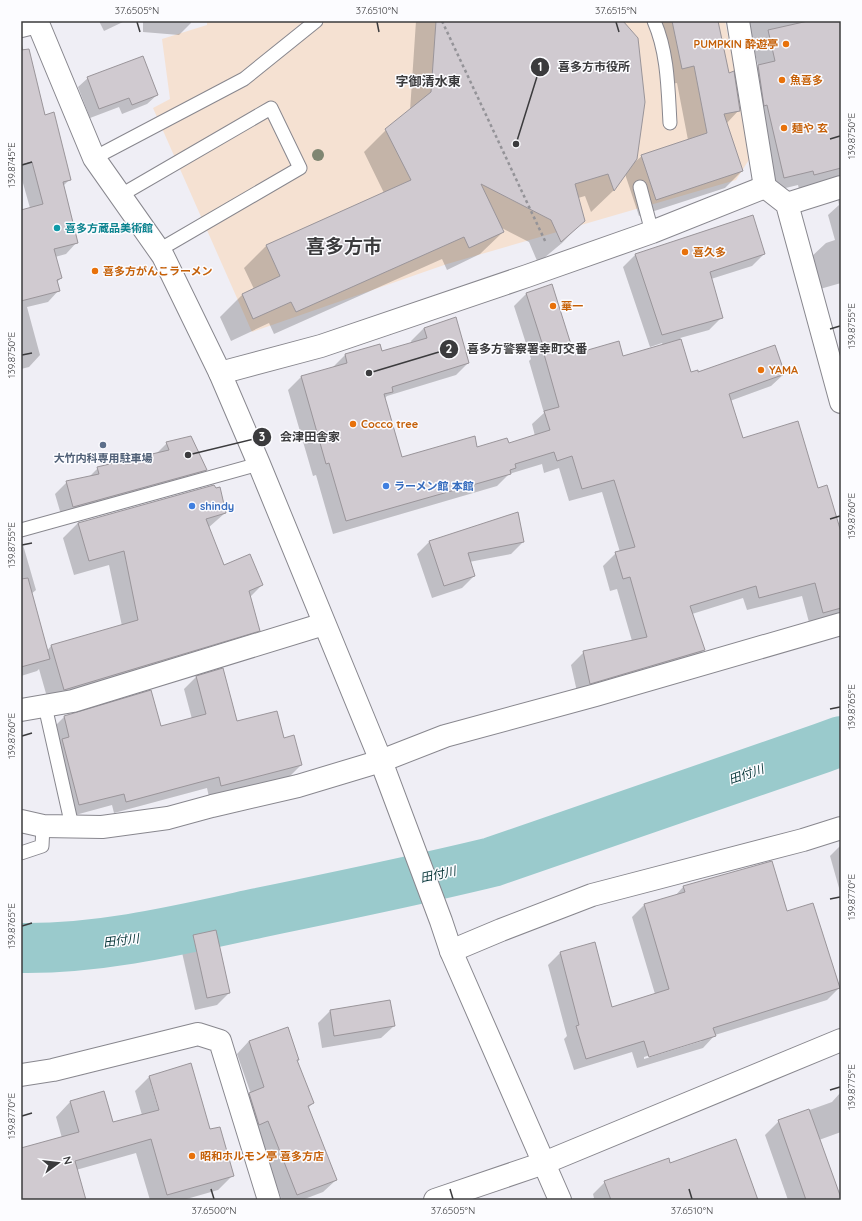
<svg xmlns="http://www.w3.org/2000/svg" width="862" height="1221" font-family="Quicksand,'Noto Sans JP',sans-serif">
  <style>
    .commercial { fill: #f5e1d2 }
    .shadow { fill: #0003; fill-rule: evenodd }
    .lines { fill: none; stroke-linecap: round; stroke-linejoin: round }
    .river { stroke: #9acacc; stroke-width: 50 }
    .building { fill: #d0cad0; stroke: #9a959a }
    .service-casing { stroke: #88878e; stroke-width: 15 }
    .minor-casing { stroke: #88878e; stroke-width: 24 }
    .tertiary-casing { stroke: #88878e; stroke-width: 24 }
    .path { stroke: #949398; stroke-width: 2.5; stroke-dasharray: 3 3; stroke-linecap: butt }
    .service { stroke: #fff; stroke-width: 13 }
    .minor { stroke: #fff; stroke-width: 22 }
    .tertiary { stroke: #fff; stroke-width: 22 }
    .tree { fill: #7f8672 }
    .ticks { fill: none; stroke: #3b3b3d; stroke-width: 1.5 }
    .food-dot { fill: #e8710a; stroke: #fcfcff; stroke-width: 1.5 }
    .culture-dot { fill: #0f9aa8; stroke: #fcfcff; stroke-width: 1.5 }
    .service-dot { fill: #5c6f8a; stroke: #fcfcff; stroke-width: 1.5 }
    .shop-dot { fill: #3f7fe0; stroke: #fcfcff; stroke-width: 1.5 }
    .labels { text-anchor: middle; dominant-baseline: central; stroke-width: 3; stroke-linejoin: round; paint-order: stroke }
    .food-label { font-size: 11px; font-weight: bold; fill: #c56008; stroke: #fcfcff; text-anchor: start }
    .culture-label { font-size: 11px; font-weight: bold; fill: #0d838f; stroke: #fcfcff; text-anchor: start }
    .service-label { font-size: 11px; font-weight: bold; fill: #4e5e75; stroke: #fcfcff }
    .shop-label { font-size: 11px; font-weight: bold; fill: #366cbe; stroke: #fcfcff; text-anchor: start }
    .water-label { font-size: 12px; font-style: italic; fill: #023234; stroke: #fcfcff }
    .quarter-label { font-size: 13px; font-weight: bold; fill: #3b3b3d; stroke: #fcfcff }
    .town-label { font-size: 19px; font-weight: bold; fill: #3b3b3d; stroke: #fcfcff }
    .leader { fill: none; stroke: #3b3b3d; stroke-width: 1.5 }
    .callout-dot { fill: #3b3b3d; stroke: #fcfcff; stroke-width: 1.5 }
    .mark-label { font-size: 12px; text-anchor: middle; font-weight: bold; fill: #fff }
    .callout-label { font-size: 12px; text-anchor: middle; font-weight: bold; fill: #3b3b3d; stroke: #fcfcff; stroke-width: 3; stroke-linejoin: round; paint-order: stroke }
    .neatline { fill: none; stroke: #3b3b3d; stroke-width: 1.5 }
    .ticks-label { font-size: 10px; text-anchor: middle; fill: #3b3b3d }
  </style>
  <rect width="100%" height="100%" fill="#efeef5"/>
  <path class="commercial" d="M207 21H725L752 155 736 180 447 264 252 332 153 108 170 99 162 39 207 25Z"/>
  <g class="shadow">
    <path d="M99 21H125L104 31Z"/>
    <path d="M143 21H191V23L179 35 143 32Z"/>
    <path d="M416 21H622L644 102 636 161 642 156 688 140 677 83 665 85 652 21H717L728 74 739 110 726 124 742 171 725 188 639 216 625 174 613 191 591 212 585 196 578 198 584 220 562 243 538 263 529 242 500 227 503 232 480 254 447 270 442 259 274 334 269 323 231 341 220 317 242 295 254 289 244 268 267 245 384 193 364 152 386 130 410 111Z"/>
    <path d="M745 21H841V283L820 289 810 258 826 243 835 240 828 215 839 205 838 198 799 189 798 185 769 192 743 81 758 66 749 27Z"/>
    <path d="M21 41 30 75 70 179 63 186 77 242 66 254 55 257 61 278 57 282 59 290 48 302 27 307 40 355 29 367 21 369V211L30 208 21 176Z"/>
    <path d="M88 78 157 95 147 104 122 114 119 107 90 118 78 87Z"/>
    <path d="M752 217 764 254 752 266 711 279 721 318 709 330 680 338 691 373 784 374 771 386 730 401 742 439 817 489 841 535V617L810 626 802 596 747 610 743 598 692 614 704 650 691 663 578 696 571 665 584 652 632 641 617 589 610 591 603 566 616 553 620 552 602 492 569 501 559 468 544 473 542 464 509 474 497 486 333 534 316 475 313 476 288 390 301 377 332 368 345 355 379 345 381 352 412 344 411 341 424 328 468 363 456 375 387 396 384 399 402 458 508 444 535 436 532 424 544 413 529 361 531 359 514 306 527 293 573 355 623 357 663 345 662 343 650 347 623 267 635 255Z"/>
    <path d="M167 443 206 470 194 482 62 518 55 494 67 482 89 477 98 468 155 455Z"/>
    <path d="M225 513 208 528 223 566 262 585 250 597 259 630 244 645 49 704 39 669 37 671 21 676V538L36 590 31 594 47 651 51 646 122 626 109 565 74 575 63 538 78 523Z"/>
    <path d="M518 513 523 542 511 554 469 562 474 576 462 588 432 598 417 554 429 542Z"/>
    <path d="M222 669 237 723 283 739 301 765 289 777 209 797 207 788 114 813 112 805 68 817 52 729 64 717 150 691 160 728 192 719 184 689 196 677Z"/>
    <path d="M841 845V895L830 856Z"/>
    <path d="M683 887 787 912 839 988 827 1000 715 1035 703 1048 637 1068 632 1052 574 1070 564 1039 567 1036 548 965 560 953 611 1009 655 994 632 917 644 905 675 896ZM702 1039V1041L644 1059V1057Z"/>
    <path d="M194 936 229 993 217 1005 195 1010 181 948Z"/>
    <path d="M330 1011 394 1026 381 1038 322 1048 318 1023Z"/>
    <path d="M249 1041 298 1059 296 1061 313 1103 308 1108 336 1180 323 1192 302 1200H282L256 1133 238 1106 251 1094 237 1054Z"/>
    <path d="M150 1076 209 1131 233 1175 218 1190 183 1200H150L136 1153 76 1170 85 1200H21V1149L62 1138 56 1117 70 1102 103 1092 112 1123 142 1115 135 1091ZM151 1084H153L161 1114 160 1115Z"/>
    <path d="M841 1092V1132L819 1140 838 1193 841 1192V1200H788L765 1135 779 1121 832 1102Z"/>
    <path d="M670 1164 732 1200H591L594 1198 593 1194 605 1182Z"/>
  </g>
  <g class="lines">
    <path class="river" d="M21 948C101 949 180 930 258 913 336 897 414 881 492 862L822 748 841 741"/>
  </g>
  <g class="building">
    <path d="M436 21H623L638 38 645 102 637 159 614 191 608 174 575 184 585 221 561 242 551 220 481 184 504 232 469 248 464 237 296 312 291 302 253 319 242 294 280 276 266 245 411 180 385 129 431 92Z"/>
    <path d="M672 21H718L729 73 734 71 740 111 724 114 743 171 656 200 641 155 707 133 694 66 682 69Z"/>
    <path d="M808 21H841V168L814 175 813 171 784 178 767 105 764 106 758 65 775 61 768 30Z"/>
    <path d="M29 49 45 115 54 112 71 180 63 182 78 243 54 249 62 278 57 280 60 291 21 301V210L43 204 32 162 21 165V50Z"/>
    <path d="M143 56 158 95 132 105 129 98 99 109 87 77Z"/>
    <path d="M753 215 765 254 710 272 723 318 662 335 635 254Z"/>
    <path d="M552 284 574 354 619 341 623 356 681 339 691 372 698 370V372L775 345 785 374 729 394 743 438 798 421 818 488 827 485 841 532V608L823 613 815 583 759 598 756 586 690 606 705 650 590 684 583 651 647 637 630 577 623 579 615 552 635 547 614 480 582 489 572 456 557 461 554 452 515 464 516 468 510 470 511 474 346 521 329 463 326 464 301 376 347 363 345 354 380 344 382 351 427 338 424 328 456 317 469 363 392 387 393 392 384 394 402 457 475 436 477 447 507 438 509 443 550 430 544 411 559 407 542 347 543 346 526 293Z"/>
    <path d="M191 436 207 470 73 507 66 481 99 474 97 467 169 450 166 442Z"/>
    <path d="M214 485 216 488 220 487 226 513 206 519 224 565 250 554 263 585 249 591 260 631 64 690 51 645 138 620 124 551 89 561 78 523Z"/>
    <path d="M518 512 524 542 468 553 475 576 444 586 429 541Z"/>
    <path d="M28 578 50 659 21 667V579Z"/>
    <path d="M223 668 237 721 277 711 284 738 294 735 302 765 221 786 219 777 126 802 124 794 79 805 62 739 69 737 64 716 151 690 161 726 206 714 196 676Z"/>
    <path d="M772 861 787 911 813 903 840 988 713 1028 716 1036 649 1057 644 1041 586 1059 576 1026 579 1025 560 952 595 942 612 1007 669 989 644 904 685 892 683 886Z"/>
    <path d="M216 930 230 993 207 998 193 935Z"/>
    <path d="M390 1000 395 1026 334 1036 330 1010Z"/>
    <path d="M288 1027 299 1060H297L314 1103 308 1106 337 1180 297 1195 268 1121 259 1125 249 1093 264 1087 249 1041Z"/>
    <path d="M191 1063 210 1129 220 1127 234 1176 167 1195 151 1139 75 1161 86 1200H21V1148L79 1132 70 1101 104 1091 113 1122 159 1110 149 1076Z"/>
    <path d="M809 1109 841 1198V1200H806L778 1120Z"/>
    <path d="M736 1139 758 1200H611L604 1181 669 1158 670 1163Z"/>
  </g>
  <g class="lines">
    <g class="service-casing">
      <g id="service">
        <path d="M654 21C668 53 668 89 670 123"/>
        <path d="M94 158 244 79 316 21"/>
        <path d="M640 187 652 232"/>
        <path d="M121 195 271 108 300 168 159 250"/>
        <path d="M21 530 259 464"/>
        <path d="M45 706 72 826"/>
        <path d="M21 853 42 846 43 826"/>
      </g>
    </g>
    <g class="minor-casing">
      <g id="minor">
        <path d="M738 21 765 187 787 204 841 402"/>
        <path d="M21 26 37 22"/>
        <path d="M787 204 841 187"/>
        <path d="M220 373 321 346 527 276 652 232 765 187"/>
        <path d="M21 710 73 701 324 624"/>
        <path d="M21 821 43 826 102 827 168 818 212 806 298 786 381 761 445 736 596 695 841 624"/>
        <path d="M451 951 501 930 592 895 803 840 841 828"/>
        <path d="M21 1075 53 1070 198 1034 220 1041 269 1200"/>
      </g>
    </g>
    <g class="tertiary-casing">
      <g id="tertiary">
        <path d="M37 21 94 158 163 256 220 373 259 464 381 761 441 921 451 951 560 1200"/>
        <path d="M435 1200 544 1163 841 1040"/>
      </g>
    </g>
    <path class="path" d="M442 21 546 243"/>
    <use href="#service" class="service"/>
    <use href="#minor" class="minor"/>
    <use href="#tertiary" class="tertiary"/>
  </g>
  <circle class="tree" cx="318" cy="155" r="6"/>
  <path class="ticks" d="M137 22 140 32M377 22 379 32M616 22 619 32M830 139 840 136M22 165 32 162M830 329 840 326M22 355 32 353M830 519 840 516M22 545 32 543M830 709 840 707M22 736 32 733M830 899 840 897M22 926 32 923M830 1090 840 1087M22 1116 32 1113M211 1189 214 1199M450 1189 453 1199M689 1189 692 1199"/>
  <g class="food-dot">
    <circle cx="786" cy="44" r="4"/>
    <circle cx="782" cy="80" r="4"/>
    <circle cx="784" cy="128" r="4"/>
    <circle cx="685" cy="252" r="4"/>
    <circle cx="95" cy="271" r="4"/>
    <circle cx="553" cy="306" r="4"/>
    <circle cx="761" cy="370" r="4"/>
    <circle cx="353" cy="424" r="4"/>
    <circle cx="192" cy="1156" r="4"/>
  </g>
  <circle class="culture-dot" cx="57" cy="228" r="4"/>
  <circle class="service-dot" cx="103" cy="445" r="4"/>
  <g class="shop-dot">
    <circle cx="386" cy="486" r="4"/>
    <circle cx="192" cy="506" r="4"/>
  </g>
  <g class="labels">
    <g class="food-label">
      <text x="778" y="44" text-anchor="end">PUMPKIN 酔遊亭</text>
      <text x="790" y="80">魚喜多</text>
      <text x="792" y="128">麺や 玄</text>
      <text x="693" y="252">喜久多</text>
      <text x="103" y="271">喜多方がんこラーメン</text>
      <text x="561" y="306">華一</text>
      <text x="769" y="370">YAMA</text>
      <text x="361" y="424">Cocco tree</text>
      <text x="200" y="1156">昭和ホルモン亭 喜多方店</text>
    </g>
    <g class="culture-label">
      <text x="65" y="228">喜多方蔵品美術館</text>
    </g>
    <g class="service-label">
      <text x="103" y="458">大竹内科専用駐車場</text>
    </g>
    <g class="shop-label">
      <text x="394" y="486">ラーメン館 本館</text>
      <text x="200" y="506">shindy</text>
    </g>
    <g class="water-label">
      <text transform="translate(746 774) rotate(-19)">田付川</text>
      <text transform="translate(438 874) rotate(-12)">田付川</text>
      <text transform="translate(121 940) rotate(-7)">田付川</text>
    </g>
    <g class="quarter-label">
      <text x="428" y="81">字御清水東</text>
    </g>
    <g class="town-label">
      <text x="344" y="246">喜多方市</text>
    </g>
  </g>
  <path class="leader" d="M516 144L540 67M369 373L449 349M188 455L262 437"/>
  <g class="callout-dot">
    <circle cx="516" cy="144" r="4"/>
    <circle cx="369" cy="373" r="4"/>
    <circle cx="188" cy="455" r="4"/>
    <circle cx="540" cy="67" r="10"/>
    <circle cx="449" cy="349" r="10"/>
    <circle cx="262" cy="437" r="10"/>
  </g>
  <g class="mark-label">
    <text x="540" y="71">1</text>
    <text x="449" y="353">2</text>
    <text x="262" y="441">3</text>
  </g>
  <g class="callout-label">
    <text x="594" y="71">喜多方市役所</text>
    <text x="527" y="353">喜多方警察署幸町交番</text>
    <text x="310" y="441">会津田舎家</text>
  </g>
  <rect width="862" height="1221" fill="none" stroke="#fcfcff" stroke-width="44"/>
  <g transform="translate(58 1163) rotate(75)" stroke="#fcfcff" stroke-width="3" paint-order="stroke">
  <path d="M0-3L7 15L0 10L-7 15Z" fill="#3b3b3d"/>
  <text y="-6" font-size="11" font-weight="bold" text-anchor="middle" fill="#3b3b3d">N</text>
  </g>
  <rect x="22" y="22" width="818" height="1177" class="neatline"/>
  <g class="ticks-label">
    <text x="137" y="14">37.6505°N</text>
    <text x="377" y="14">37.6510°N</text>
    <text x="616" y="14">37.6515°N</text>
    <text transform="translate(851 136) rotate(-90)" y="4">139.8750°E</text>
    <text transform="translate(11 165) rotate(-90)" y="4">139.8745°E</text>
    <text transform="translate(851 326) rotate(-90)" y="4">139.8755°E</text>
    <text transform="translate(11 355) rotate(-90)" y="4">139.8750°E</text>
    <text transform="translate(851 516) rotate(-90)" y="4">139.8760°E</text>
    <text transform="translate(11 545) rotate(-90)" y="4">139.8755°E</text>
    <text transform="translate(851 707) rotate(-90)" y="4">139.8765°E</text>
    <text transform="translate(11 736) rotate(-90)" y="4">139.8760°E</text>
    <text transform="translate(851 897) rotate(-90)" y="4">139.8770°E</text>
    <text transform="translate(11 926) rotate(-90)" y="4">139.8765°E</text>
    <text transform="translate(851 1087) rotate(-90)" y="4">139.8775°E</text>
    <text transform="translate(11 1116) rotate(-90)" y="4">139.8770°E</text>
    <text x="214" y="1214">37.6500°N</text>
    <text x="453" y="1214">37.6505°N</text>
    <text x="692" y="1214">37.6510°N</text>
  </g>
</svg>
